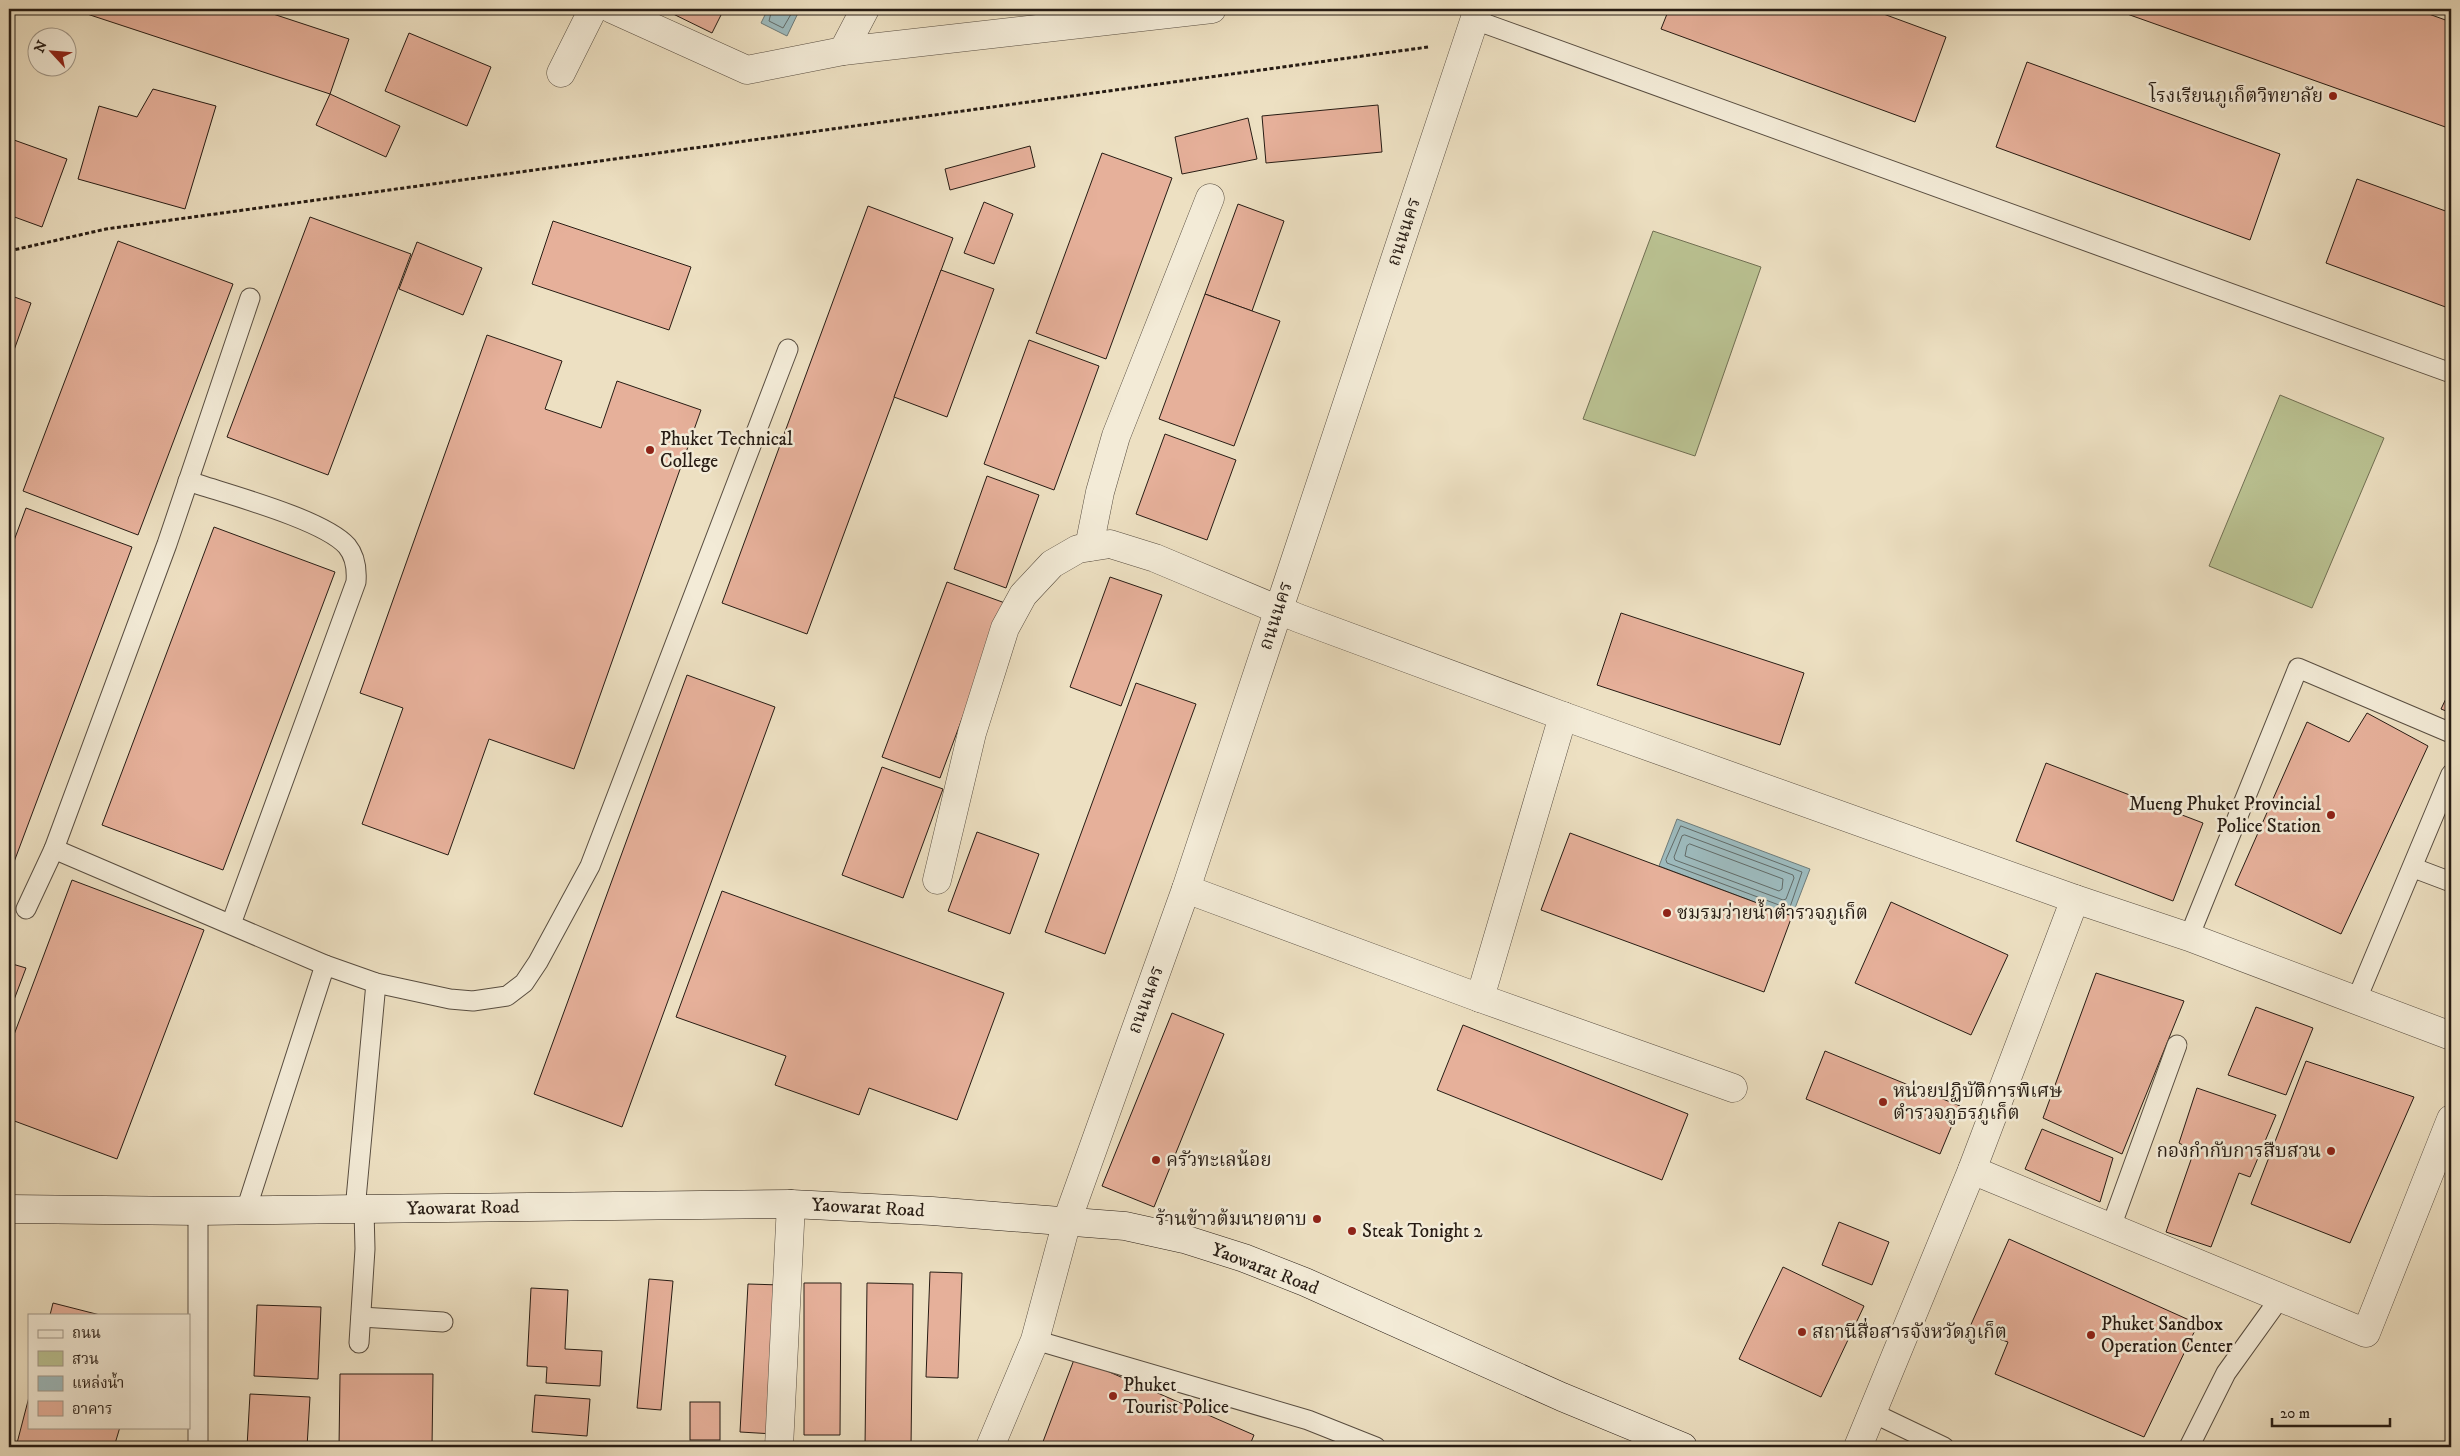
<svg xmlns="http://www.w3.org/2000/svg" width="2460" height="1456" font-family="'IM FELL DW Pica','Noto Serif Thai',serif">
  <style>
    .green { fill: #bac292; stroke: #706f53 }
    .water { fill: #9dbabd; stroke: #6e7b79 }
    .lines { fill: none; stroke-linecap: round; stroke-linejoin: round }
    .shore { stroke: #626b68; stroke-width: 1 }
    .building { fill: #e6b09a; stroke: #271c14 }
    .lane-casing { stroke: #584d40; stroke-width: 21 }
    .street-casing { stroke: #584d40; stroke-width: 29 }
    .secondary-casing { stroke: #271c14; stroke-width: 29 }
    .path { stroke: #271c14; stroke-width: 3; stroke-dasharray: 4 2.5; stroke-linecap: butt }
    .lane { stroke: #f3ebd7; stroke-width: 19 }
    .street { stroke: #f3ebd7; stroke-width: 28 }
    .secondary { stroke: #f3ebd7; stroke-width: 28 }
    .poi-dot { fill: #8f2418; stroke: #f3ebd7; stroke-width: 2 }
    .labels { text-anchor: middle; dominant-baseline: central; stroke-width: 5; stroke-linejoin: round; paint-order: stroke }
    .poi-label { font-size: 19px; fill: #271c14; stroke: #f3ebd7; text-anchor: start }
    .street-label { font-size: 19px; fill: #271c14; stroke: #f3ebd7 }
  </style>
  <rect width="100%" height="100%" fill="#ede0c2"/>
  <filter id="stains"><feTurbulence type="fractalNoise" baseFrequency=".004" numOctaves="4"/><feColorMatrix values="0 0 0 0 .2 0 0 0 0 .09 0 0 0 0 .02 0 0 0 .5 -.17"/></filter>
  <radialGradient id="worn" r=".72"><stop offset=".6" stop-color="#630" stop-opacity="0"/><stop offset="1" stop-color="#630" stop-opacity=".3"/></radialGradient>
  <g class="green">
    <path d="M1653 231 1761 267 1695 456 1583 419Z"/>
    <path d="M2280 395 2384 438 2312 608 2209 566Z"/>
  </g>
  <g class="water">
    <path d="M768 9H800L787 36 761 23Z"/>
    <path d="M1677 819 1810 869 1792 916 1659 866Z"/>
  </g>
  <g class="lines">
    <g class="shore">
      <path d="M772 9 769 21 783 28 794 9"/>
      <path d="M1681 826 1802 872 1790 907 1787 908 1667 863 1666 860Z"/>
      <path d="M1685 835 1793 875 1794 878 1786 899 1783 900 1675 860 1674 857 1682 836Z"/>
      <path d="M1690 844 1783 879 1782 889 1779 891 1685 856 1687 846Z"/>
    </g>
  </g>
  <g class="building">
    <path d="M82 9H258L349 39 330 94 81 12Z"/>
    <path d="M663 9H724L712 33Z"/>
    <path d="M1669 9H1870L1946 37 1915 122 1661 29Z"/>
    <path d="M2113 9H2415L2451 22V129Z"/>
    <path d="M409 33 491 67 467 126 385 91Z"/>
    <path d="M2027 62 2280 154 2250 240 1996 147Z"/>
    <path d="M153 89 216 106 185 209 78 179 99 106 137 117Z"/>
    <path d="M330 94 400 126 386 157 316 125Z"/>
    <path d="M1378 105 1382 152 1266 163 1262 116Z"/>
    <path d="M1248 118 1257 159 1182 174 1175 137Z"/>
    <path d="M14 140 67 159 42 227 9 215V154Z"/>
    <path d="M1030 146 1035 167 950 190 945 169Z"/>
    <path d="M1102 153 1172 178 1106 359 1036 333Z"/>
    <path d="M2357 179 2451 213V309L2326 263Z"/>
    <path d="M984 202 1013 214 994 264 964 253Z"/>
    <path d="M1238 204 1284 221 1252 311 1205 294Z"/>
    <path d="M868 206 953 238 807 634 722 603Z"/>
    <path d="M310 217 411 254 328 475 227 437Z"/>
    <path d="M553 221 691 267 669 330 532 284Z"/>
    <path d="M118 241 233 284 138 535 23 491Z"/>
    <path d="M417 242 482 268 463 315 399 289Z"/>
    <path d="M941 270 994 289 947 417 894 397Z"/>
    <path d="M1205 294 1280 321 1234 446 1159 419Z"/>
    <path d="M9 295 31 303 9 364Z"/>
    <path d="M487 335 562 361 545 409 601 428 617 381 701 410 574 769 489 739 448 855 362 824 403 708 360 693Z"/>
    <path d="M1029 340 1099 366 1054 490 984 464Z"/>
    <path d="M1165 434 1236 460 1207 540 1136 514Z"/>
    <path d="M987 476 1039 495 1006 588 954 569Z"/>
    <path d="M26 508 132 547 11 870H9V554Z"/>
    <path d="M214 527 335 572 223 870 102 825Z"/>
    <path d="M1110 577 1162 595 1121 706 1070 687Z"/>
    <path d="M947 582 1005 603 940 778 882 757Z"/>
    <path d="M1621 613 1804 673 1780 745 1597 685Z"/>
    <path d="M687 675 775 707 622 1127 534 1094Z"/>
    <path d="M1136 683 1196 704 1105 954 1045 932Z"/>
    <path d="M2451 688V713L2441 709Z"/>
    <path d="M2367 713 2428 746 2341 934 2235 885 2307 722 2349 742Z"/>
    <path d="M2046 763 2203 823 2173 901 2016 841Z"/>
    <path d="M882 767 943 789 903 898 842 875Z"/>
    <path d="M977 832 1039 854 1010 934 948 911Z"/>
    <path d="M1570 833 1792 916 1764 992 1541 910Z"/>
    <path d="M72 880 204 930 117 1159 9 1119V1048Z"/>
    <path d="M722 891 1004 993 957 1120 869 1088 859 1115 775 1085 786 1056 676 1017Z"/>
    <path d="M1891 902 2008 955 1971 1035 1855 983Z"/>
    <path d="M9 963 26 968 9 1013Z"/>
    <path d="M2096 973 2184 1001 2122 1154 2043 1118Z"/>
    <path d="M2256 1007 2313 1028 2286 1095 2228 1075Z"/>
    <path d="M1172 1013 1224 1034 1154 1207 1102 1186Z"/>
    <path d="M1463 1025 1688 1114 1662 1180 1437 1090Z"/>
    <path d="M1825 1051 1960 1106 1940 1154 1806 1099Z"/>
    <path d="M2306 1061 2414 1097 2350 1243 2251 1204Z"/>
    <path d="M2197 1088 2276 1115 2250 1177 2239 1173 2211 1247 2166 1232 2194 1151 2179 1143Z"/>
    <path d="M2042 1129 2113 1158 2100 1202 2025 1169Z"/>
    <path d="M1839 1222 1889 1242 1872 1285 1822 1265Z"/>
    <path d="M2009 1239 2198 1324 2144 1437 1995 1374 2008 1342 1969 1329Z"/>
    <path d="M1783 1267 1864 1306 1821 1397 1739 1359Z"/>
    <path d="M930 1272 962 1273 958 1378 926 1377Z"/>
    <path d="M649 1279 673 1281 661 1410 637 1408Z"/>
    <path d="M804 1283H841L840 1435H804Z"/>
    <path d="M867 1283 913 1284 911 1447H865Z"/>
    <path d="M748 1284 781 1285 774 1434 740 1432Z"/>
    <path d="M531 1288 568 1290 565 1349 602 1351 600 1386 546 1383 547 1367 527 1366Z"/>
    <path d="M53 1303 100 1315H50Z"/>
    <path d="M257 1305 321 1307 318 1379 254 1376Z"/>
    <path d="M1075 1357 1254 1435 1249 1447H1041Z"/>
    <path d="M340 1374H433L432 1447H339Z"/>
    <path d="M250 1394 310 1397 307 1447H247Z"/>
    <path d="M535 1395 590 1399 587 1436 532 1432Z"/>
    <path d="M29 1397V1427H120L114 1447H16Z"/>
    <rect x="690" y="1402" width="30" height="38"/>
  </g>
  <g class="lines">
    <g class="lane-casing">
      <g id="lane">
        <path d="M1475 20 2451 373"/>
        <path d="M188 481C226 494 323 519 347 546 356 557 357 569 356 582L231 924"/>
        <path d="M54 849 167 544 250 298"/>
        <path d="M2414 868 2451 882"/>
        <path d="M26 909 54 849 325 965"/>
        <path d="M2189 937 2298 668 2451 733"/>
        <path d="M2356 1001 2451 774"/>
        <path d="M246 1210 325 965 376 983 450 999 473 1001 507 996 524 983 538 962 590 866 788 349"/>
        <path d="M355 1210 376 983"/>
        <path d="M198 1211V1447"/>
        <path d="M2111 1227 2177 1045"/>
        <path d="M361 1317 443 1322"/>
        <path d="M1035 1340 1308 1420 1376 1447"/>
        <path d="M359 1343 365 1249 364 1210"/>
        <path d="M1873 1413 1944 1447"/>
        <path d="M2189 1447 2226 1373 2280 1298"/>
      </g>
    </g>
    <g class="street-casing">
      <g id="street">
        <path d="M612 9 747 70 843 51 1212 9"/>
        <path d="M843 51 865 9"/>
        <path d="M561 73 593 9"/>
        <path d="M1089 547 1100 492 1116 436 1210 198"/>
        <path d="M937 880 972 733 1005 628 1023 595 1052 564 1078 549 1110 544 1155 558 1298 618 1563 716 2075 899 2189 937 2451 1036"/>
        <path d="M1186 889 1480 998 1733 1088"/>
        <path d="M1480 998 1563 716"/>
        <path d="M1972 1170 2366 1333 2451 1119"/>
        <path d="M779 1447 791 1204"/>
        <path d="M990 1447 1035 1340 1067 1221 1186 889 1478 9"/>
        <path d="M1858 1447 1972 1170 2075 899"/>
      </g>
    </g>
    <g class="secondary-casing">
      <path id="secondary" d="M9 1209 198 1211 791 1204 932 1211 1125 1226 1184 1239 1244 1258 1305 1282 1562 1397 1683 1447"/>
    </g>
    <path class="path" d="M9 251 106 229 1428 47"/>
    <use href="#lane" class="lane"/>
    <use href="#street" class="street"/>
    <use href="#secondary" class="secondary"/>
  </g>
  <g class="poi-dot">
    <circle cx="2333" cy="96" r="5"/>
    <circle cx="650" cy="450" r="5"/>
    <circle cx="2331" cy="815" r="5"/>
    <circle cx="1667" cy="913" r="5"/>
    <circle cx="1883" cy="1102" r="5"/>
    <circle cx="2331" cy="1151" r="5"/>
    <circle cx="1156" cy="1160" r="5"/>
    <circle cx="1317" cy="1219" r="5"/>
    <circle cx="1352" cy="1231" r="5"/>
    <circle cx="1802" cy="1332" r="5"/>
    <circle cx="2091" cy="1335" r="5"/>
    <circle cx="1113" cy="1396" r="5"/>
  </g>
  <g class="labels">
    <g class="poi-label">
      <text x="2323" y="96" text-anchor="end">โรงเรียนภูเก็ตวิทยาลัย</text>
      <text x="660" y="439">Phuket Technical<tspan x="660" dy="22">College</tspan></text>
      <text x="2321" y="804" text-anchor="end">Mueng Phuket Provincial<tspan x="2321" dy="22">Police Station</tspan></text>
      <text x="1677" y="913">ชมรมว่ายน้ำตำรวจภูเก็ต</text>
      <text x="1893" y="1091">หน่วยปฏิบัติการพิเศษ<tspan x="1893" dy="22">ตำรวจภูธรภูเก็ต</tspan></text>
      <text x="2321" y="1151" text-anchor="end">กองกำกับการสืบสวน</text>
      <text x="1166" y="1160">ครัวทะเลน้อย</text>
      <text x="1307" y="1219" text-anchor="end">ร้านข้าวต้มนายดาบ</text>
      <text x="1362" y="1231">Steak Tonight 2</text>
      <text x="2101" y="1324">Phuket Sandbox<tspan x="2101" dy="22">Operation Center</tspan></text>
      <text x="1812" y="1332">สถานีสื่อสารจังหวัดภูเก็ต</text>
      <text x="1123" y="1385">Phuket<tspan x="1123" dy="22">Tourist Police</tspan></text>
    </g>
    <g class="street-label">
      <text transform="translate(1404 232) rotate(-72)">ถนนนคร</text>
      <text transform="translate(1276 616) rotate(-72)">ถนนนคร</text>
      <text transform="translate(1146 1000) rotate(-70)">ถนนนคร</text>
      <text transform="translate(463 1208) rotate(-1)">Yaowarat Road</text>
      <text transform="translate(868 1208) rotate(3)">Yaowarat Road</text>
      <text transform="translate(1265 1269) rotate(21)">Yaowarat Road</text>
    </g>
  </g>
  <rect width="2460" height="1456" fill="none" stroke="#ede0c2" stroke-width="30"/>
  <rect x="10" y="10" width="2440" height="1436" fill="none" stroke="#271c14" stroke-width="2.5"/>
  <rect x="15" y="15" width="2430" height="1426" fill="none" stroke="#271c14"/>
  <rect x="28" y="1314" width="162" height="115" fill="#f3ebd7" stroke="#a19889"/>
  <rect x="38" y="1330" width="25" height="8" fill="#f3ebd7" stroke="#a19889"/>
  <text x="72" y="1338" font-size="15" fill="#271c14">ถนน</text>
  <rect x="38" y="1351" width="25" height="15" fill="#bac292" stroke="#a19889"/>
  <text x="72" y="1364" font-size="15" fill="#271c14">สวน</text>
  <rect x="38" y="1376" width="25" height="15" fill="#9dbabd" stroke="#a19889"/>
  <text x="72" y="1388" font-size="15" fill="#271c14">แหล่งน้ำ</text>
  <rect x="38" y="1401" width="25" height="15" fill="#e6b09a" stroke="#a19889"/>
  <text x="72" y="1414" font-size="15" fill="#271c14">อาคาร</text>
  <g transform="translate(52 52) rotate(296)"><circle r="24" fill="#f3ebd7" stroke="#a19889"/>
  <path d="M0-4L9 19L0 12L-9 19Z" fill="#8f2418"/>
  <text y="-8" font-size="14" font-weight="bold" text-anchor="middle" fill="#271c14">N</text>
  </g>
  <path d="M2272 1418v8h118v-8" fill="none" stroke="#271c14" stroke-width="2.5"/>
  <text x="2280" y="1418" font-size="15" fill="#271c14" stroke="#f3ebd7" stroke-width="4" paint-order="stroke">20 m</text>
  <rect width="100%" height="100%" filter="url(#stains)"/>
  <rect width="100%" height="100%" fill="url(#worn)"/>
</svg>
